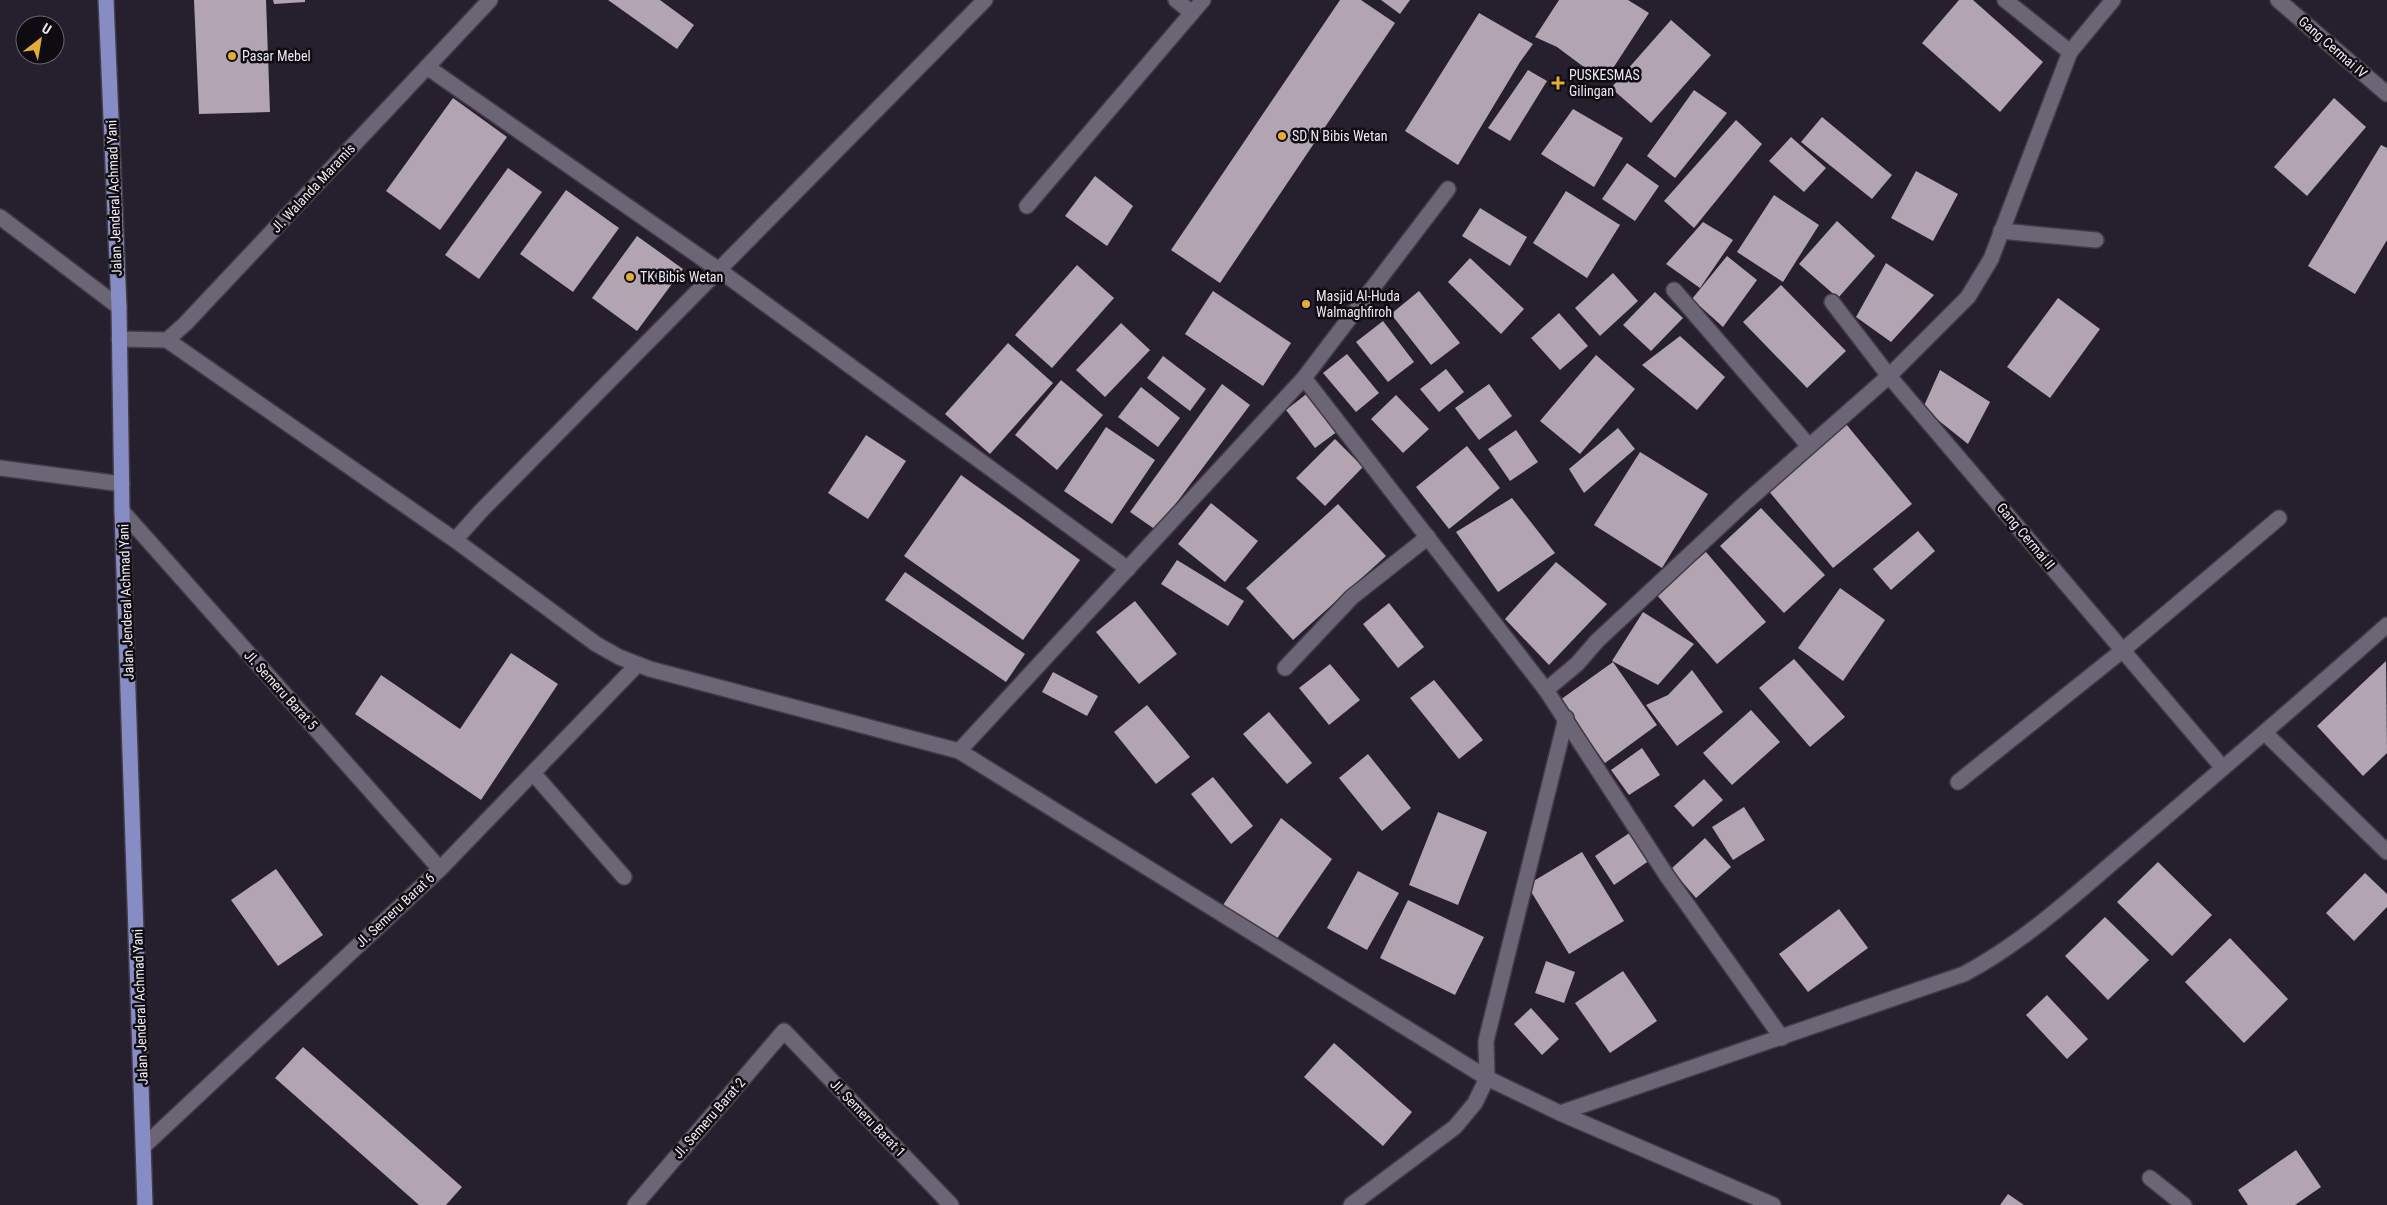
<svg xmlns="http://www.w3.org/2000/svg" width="2387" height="1205" font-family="'Roboto Condensed',sans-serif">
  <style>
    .building { fill: #b3a4b1 }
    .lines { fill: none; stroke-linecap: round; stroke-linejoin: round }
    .street-casing { stroke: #403b46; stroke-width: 18 }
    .secondary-casing { stroke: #403b46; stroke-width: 18 }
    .primary-casing { stroke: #403b46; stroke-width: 18 }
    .street { stroke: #6b6575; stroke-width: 15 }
    .secondary { stroke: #6b6575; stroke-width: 15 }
    .primary { stroke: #878dc4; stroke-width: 15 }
    .poi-dot { fill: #e4ae35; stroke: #0e0b11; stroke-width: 2 }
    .labels { text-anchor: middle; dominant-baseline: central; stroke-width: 5; stroke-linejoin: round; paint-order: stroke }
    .street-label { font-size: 14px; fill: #ece9f2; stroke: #0e0b11 }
    .poi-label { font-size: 14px; fill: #ece9f2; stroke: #0e0b11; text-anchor: start }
  </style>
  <rect width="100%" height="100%" fill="#26202e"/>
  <g class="building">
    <path d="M194 0H266L270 112 199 114Z"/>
    <path d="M273 0H305V2L274 4Z"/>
    <path d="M608 0H660L694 25 677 49Z"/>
    <path d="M1340 0H1361L1395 23 1220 283 1171 250Z"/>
    <path d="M1381 0H1410L1400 14Z"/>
    <path d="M1559 0H1628L1649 13 1604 82 1557 47 1535 37Z"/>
    <path d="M1959 0H1973L2043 62 2000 112 1922 43Z"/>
    <path d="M1479 13 1533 44 1520 62 1458 165 1405 131Z"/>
    <path d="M1671 20 1711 55 1651 123 1611 88Z"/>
    <path d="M1528 70 1547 81 1510 141 1488 128Z"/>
    <path d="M1694 90 1727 113 1675 178 1647 156Z"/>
    <path d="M453 98 507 137 440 230 386 191Z"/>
    <path d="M2334 98 2366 127 2307 196 2274 167Z"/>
    <path d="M1573 109 1623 138 1594 187 1541 154Z"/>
    <path d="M1822 117 1892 175 1872 199 1801 142Z"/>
    <path d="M1736 120 1762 144 1694 228 1664 201Z"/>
    <path d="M1791 137 1826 168 1804 192 1769 161Z"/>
    <path d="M2381 145 2387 148V240L2355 294 2308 266Z"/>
    <path d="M1627 163 1659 186 1635 221 1602 199Z"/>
    <path d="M508 168 542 192 479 279 445 255Z"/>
    <path d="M1916 171 1958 194 1933 241 1891 218Z"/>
    <path d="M1095 176 1133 206 1107 246 1065 216Z"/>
    <path d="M566 190 619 228 573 292 520 254Z"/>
    <path d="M1566 191 1620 225 1587 278 1533 243Z"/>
    <path d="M1774 195 1819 225 1783 282 1737 252Z"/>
    <path d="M1480 208 1527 237 1510 266 1462 236Z"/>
    <path d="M1837 221 1875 256 1838 298 1799 264Z"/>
    <path d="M1703 222 1733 240 1700 288 1666 264Z"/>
    <path d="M637 236 683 269 637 331 592 298Z"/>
    <path d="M1727 256 1757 280 1723 327 1692 299Z"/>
    <path d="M1470 258 1524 309 1501 334 1448 282Z"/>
    <path d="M1886 263 1934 295 1891 342 1856 317Z"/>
    <path d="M1077 265 1114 298 1052 368 1015 335Z"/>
    <path d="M1613 273 1638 301 1600 336 1575 308Z"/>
    <path d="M1781 285 1846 351 1807 388 1743 322Z"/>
    <path d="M1213 291 1291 343 1263 386 1185 334Z"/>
    <path d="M1419 291 1460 343 1431 365 1391 314Z"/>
    <path d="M1655 292 1683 318 1651 351 1623 325Z"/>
    <path d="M2058 298 2100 329 2050 398 2007 367Z"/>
    <path d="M1559 313 1588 346 1560 370 1531 338Z"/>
    <path d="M1383 321 1414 362 1388 382 1356 342Z"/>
    <path d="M1121 323 1150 350 1105 397 1076 370Z"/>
    <path d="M1680 336 1725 377 1697 410 1642 365Z"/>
    <path d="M1008 343 1053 383 990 454 945 414Z"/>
    <path d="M1347 354 1379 393 1356 412 1323 373Z"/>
    <path d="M1596 355 1635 389 1580 454 1540 421Z"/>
    <path d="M1163 356 1206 389 1190 411 1147 378Z"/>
    <path d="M1446 369 1464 392 1439 412 1420 389Z"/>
    <path d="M1940 370 1990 402 1968 444 1923 408Z"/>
    <path d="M1061 380 1103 415 1057 470 1015 435Z"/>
    <path d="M1222 384 1250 405 1156 530 1130 512Z"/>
    <path d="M1489 384 1512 416 1479 440 1455 408Z"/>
    <path d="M1141 387 1180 418 1158 447 1118 417Z"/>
    <path d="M1309 392 1338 431 1315 448 1286 410Z"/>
    <path d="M1396 395 1429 429 1403 453 1371 419Z"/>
    <path d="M1846 424 1912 504 1833 568 1767 489Z"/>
    <path d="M1106 427 1155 460 1112 524 1064 491Z"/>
    <path d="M1618 428 1635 449 1584 493 1569 469Z"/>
    <path d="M1516 430 1538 462 1510 481 1488 449Z"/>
    <path d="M866 435 906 461 868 519 828 493Z"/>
    <path d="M1335 439 1363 467 1325 506 1296 478Z"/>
    <path d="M1467 446 1500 488 1449 529 1416 487Z"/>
    <path d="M1640 452 1708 494 1662 568 1594 525Z"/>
    <path d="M961 475 1080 560 1023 640 904 556Z"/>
    <path d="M1512 498 1555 553 1498 592 1456 532Z"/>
    <path d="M1211 503 1258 541 1225 582 1178 544Z"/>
    <path d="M1338 504 1386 556 1293 640 1246 588Z"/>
    <path d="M1761 508 1825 575 1784 613 1720 546Z"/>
    <path d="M1918 531 1935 551 1891 590 1873 569Z"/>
    <path d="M1706 552 1766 622 1717 664 1656 594Z"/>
    <path d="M1177 560 1244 601 1228 626 1161 584Z"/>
    <path d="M1556 562 1607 604 1549 665 1505 619Z"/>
    <path d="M905 572 1025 654 1006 682 885 600Z"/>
    <path d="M1840 588 1885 620 1843 681 1798 648Z"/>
    <path d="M1135 601 1177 654 1139 684 1096 632Z"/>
    <path d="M1389 603 1424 647 1398 668 1363 624Z"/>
    <path d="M1643 612 1694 644 1658 685 1612 661Z"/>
    <path d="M511 653 558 684 481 800 355 714 381 675 460 729Z"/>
    <path d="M1794 659 1845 717 1810 747 1759 688Z"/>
    <path d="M2386 661 2387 753 2363 776 2317 726Z"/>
    <path d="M1613 662 1657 725 1605 763 1560 700Z"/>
    <path d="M1330 664 1360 700 1329 725 1299 688Z"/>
    <path d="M1692 670 1723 712 1677 746 1646 705 1668 695Z"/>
    <path d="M1053 672 1098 696 1087 716 1042 692Z"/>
    <path d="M1434 680 1483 740 1459 759 1410 698Z"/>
    <path d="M1147 705 1190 757 1156 784 1114 732Z"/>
    <path d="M1751 710 1780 742 1732 785 1703 753Z"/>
    <path d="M1269 712 1312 763 1287 784 1243 734Z"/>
    <path d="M1642 748 1660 775 1629 795 1611 770Z"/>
    <path d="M1368 754 1411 808 1382 831 1339 778Z"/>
    <path d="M1213 777 1253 826 1231 844 1191 794Z"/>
    <path d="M1704 779 1723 800 1693 827 1674 806Z"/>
    <path d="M1744 807 1765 840 1733 860 1712 827Z"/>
    <path d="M1438 812 1487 832 1458 905 1409 885Z"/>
    <path d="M1281 818 1332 859 1276 940 1223 905Z"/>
    <path d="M1631 832 1650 860 1614 885 1595 856Z"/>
    <path d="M1705 838 1731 867 1696 898 1671 869Z"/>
    <path d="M1582 852 1624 921 1569 954 1527 885Z"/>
    <path d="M2158 862 2212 915 2172 956 2117 902Z"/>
    <path d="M276 869 323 935 278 966 231 900Z"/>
    <path d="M1358 871 1399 893 1367 950 1327 928Z"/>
    <path d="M2365 873 2387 894V907L2354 941 2326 913Z"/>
    <path d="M1408 900 1484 937 1455 995 1380 958Z"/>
    <path d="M1839 909 1868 948 1808 992 1779 954Z"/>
    <path d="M2105 917 2149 960 2108 1000 2065 956Z"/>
    <path d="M2230 938 2288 999 2244 1043 2185 982Z"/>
    <path d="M1546 961 1575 972 1564 1003 1535 993Z"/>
    <path d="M1623 971 1657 1021 1610 1053 1575 1003Z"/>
    <path d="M2047 995 2088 1039 2067 1059 2026 1015Z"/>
    <path d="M1531 1008 1559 1039 1542 1055 1514 1024Z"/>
    <path d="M1334 1043 1412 1112 1383 1146 1304 1077Z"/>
    <path d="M303 1047 462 1187 446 1205H419L275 1078Z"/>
    <path d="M2296 1150 2321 1187 2295 1205H2248L2238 1190Z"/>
    <path d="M2008 1194 2024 1205H2000Z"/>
  </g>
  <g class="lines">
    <g class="street-casing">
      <g id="street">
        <path d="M1176 0 1192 13"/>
        <path d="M2005 0 2070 52"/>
        <path d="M2278 0 2387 94"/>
        <path d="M427 67 719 270 1128 569"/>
        <path d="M1027 206 1203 0"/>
        <path d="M0 217 119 307"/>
        <path d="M2001 231 2096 240"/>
        <path d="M1674 290 1809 446"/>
        <path d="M1832 302 1889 376 2223 768"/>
        <path d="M1304 378 1546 690 1667 876 1782 1038"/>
        <path d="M0 468 122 484"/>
        <path d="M122 511 440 869"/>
        <path d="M455 540 481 511 985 0"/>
        <path d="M1285 668 1352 597 1428 537"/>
        <path d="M1546 690 1577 664 1597 641 1746 502 1889 376 1968 297 1991 259 2070 52 2113 0"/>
        <path d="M2265 733 2387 852"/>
        <path d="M959 751 1304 378 1448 189"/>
        <path d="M533 773 624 877"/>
        <path d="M1958 782 2123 650 2279 518"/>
        <path d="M1487 1078 1486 1041 1566 718"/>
        <path d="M144 1146 440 869 637 665"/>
        <path d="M2150 1178 2184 1205"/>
        <path d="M635 1205 784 1031 951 1205"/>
      </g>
    </g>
    <g class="secondary-casing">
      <g id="secondary">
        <path d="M119 339 167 340 185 324 490 0"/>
        <path d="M167 340 455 540 596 644 619 657 650 669 959 751 1487 1078 1560 1113 1773 1205"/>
        <path d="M1560 1113 1964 974C2028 940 2082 888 2138 841 2221 770 2305 698 2387 625"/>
        <path d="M1351 1205 1455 1127 1475 1103 1487 1078"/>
      </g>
    </g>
    <g class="primary-casing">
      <path id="primary" d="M106 0 119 307 122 511 145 1205"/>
    </g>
    <use href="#street" class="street"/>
    <use href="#secondary" class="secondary"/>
    <use href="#primary" class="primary"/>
  </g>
  <g class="poi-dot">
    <circle cx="232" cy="56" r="5"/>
    <path d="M1555.5 75.5h5v5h5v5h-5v5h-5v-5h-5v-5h5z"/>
    <circle cx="1282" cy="136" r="5"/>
    <circle cx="630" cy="277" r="5"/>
    <circle cx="1306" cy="304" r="5"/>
  </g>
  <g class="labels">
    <g class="street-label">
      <text transform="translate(2333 47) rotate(41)">Gang Cermai IV</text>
      <text transform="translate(313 188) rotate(-47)">Jl. Walanda Maramis</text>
      <text transform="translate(114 198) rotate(-92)">Jalan Jenderal Achmad Yani</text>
      <text transform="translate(2026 536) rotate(50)">Gang Cermai II</text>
      <text transform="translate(126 602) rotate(-92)">Jalan Jenderal Achmad Yani</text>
      <text transform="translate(281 690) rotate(48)">Jl. Semeru Barat 5</text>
      <text transform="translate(395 910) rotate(-43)">Jl. Semeru Barat 6</text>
      <text transform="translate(140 1007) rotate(-92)">Jalan Jenderal Achmad Yani</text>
      <text transform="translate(709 1118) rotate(-49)">Jl. Semeru Barat 2</text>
      <text transform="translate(868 1118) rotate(46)">Jl. Semeru Barat 1</text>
    </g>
    <g class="poi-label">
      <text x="242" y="56">Pasar Mebel</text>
      <text x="1569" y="75">PUSKESMAS<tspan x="1569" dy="16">Gilingan</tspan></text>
      <text x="1292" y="136">SD N Bibis Wetan</text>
      <text x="640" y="277">TK Bibis Wetan</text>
      <text x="1316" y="296">Masjid Al-Huda<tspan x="1316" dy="16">Walmaghfiroh</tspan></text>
    </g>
  </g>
  <g transform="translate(40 40) rotate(31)"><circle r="24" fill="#0e0b11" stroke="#67646b"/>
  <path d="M0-4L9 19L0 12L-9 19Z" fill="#e4ae35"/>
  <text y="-8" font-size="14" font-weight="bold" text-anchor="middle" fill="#ece9f2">U</text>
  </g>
</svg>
